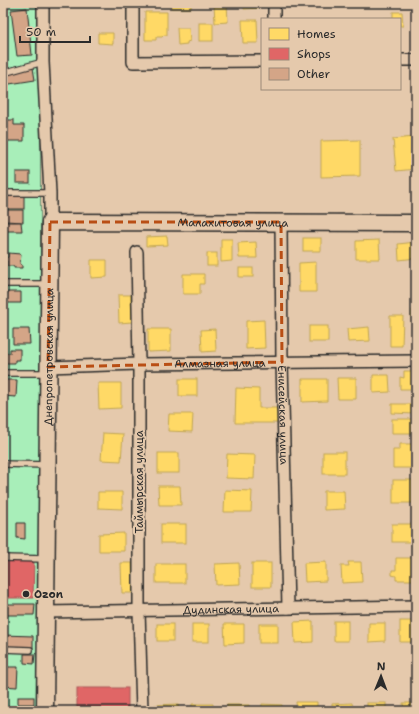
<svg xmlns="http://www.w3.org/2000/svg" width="419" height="714" font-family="'Shantell Sans',sans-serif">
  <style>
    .green { fill: #a8eeb9; stroke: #6a8c72 }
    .homes { fill: #ffd966; stroke: #bfa554 }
    .shops { fill: #e06666; stroke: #aa5454 }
    .building { fill: #d4a587; stroke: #2b2b2b }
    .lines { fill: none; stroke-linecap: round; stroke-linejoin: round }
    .lane-casing { stroke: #2b2b2b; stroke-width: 8 }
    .street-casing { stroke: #2b2b2b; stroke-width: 14 }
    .secondary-casing { stroke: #2b2b2b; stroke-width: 19 }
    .lane { stroke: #e5c9ac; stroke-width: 5.5 }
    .street { stroke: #e5c9ac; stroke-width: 11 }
    .secondary { stroke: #e5c9ac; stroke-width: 16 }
    .marked { fill: none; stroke: #b94e14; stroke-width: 3; stroke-dasharray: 8 5; stroke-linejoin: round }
    .poi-dot { fill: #2b2b2b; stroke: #e5c9ac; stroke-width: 1.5 }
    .labels { text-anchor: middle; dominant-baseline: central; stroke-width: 4; stroke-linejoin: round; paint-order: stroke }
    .street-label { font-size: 11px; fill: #2b2b2b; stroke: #e5c9ac }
    .poi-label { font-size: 11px; font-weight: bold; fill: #2b2b2b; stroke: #e5c9ac; text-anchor: start }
  </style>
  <rect width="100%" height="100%" fill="#e5c9ac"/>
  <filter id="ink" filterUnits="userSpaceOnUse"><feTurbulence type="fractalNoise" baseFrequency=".025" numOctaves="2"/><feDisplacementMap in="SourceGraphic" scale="8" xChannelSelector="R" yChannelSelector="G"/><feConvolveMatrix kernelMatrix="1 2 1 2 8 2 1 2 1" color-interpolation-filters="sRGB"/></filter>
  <g filter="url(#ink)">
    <path class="green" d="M3 3H40L42 711H3Z"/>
    <g class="homes">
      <rect x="171" y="3" width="20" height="5"/>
      <path d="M227 3 228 22 215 23 214 4Z"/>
      <path d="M244 3H259V8L244 9Z"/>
      <path d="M145 12H167V35H164L162 37H156V40H145Z"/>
      <path d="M393 12H402L403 26H400V19H366L393 18Z"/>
      <path d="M242 20H257L258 43H243Z"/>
      <rect x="199" y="23" width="14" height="18"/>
      <path d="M177 28H189L190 41 187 42V44L178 45Z"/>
      <path d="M98 33H113V44L98 43Z"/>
      <path d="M414 137 416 169 396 171 393 139Z"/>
      <path d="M360 140V176L321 177V141Z"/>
      <path d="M167 236 168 245 146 246V237Z"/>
      <rect x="303" y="238" width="18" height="13"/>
      <path d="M221 239H232V261L221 262Z"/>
      <path d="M379 240 380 259H356V241Z"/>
      <path d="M256 242 257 258H239L238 243Z"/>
      <path d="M416 242V258L399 260 398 244Z"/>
      <rect x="207" y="253" width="10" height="13"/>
      <path d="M91 260H107V277L91 278Z"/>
      <path d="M316 262V292H299V263Z"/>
      <rect x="239" y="268" width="14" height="9"/>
      <path d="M183 274H204V284H200V294H183Z"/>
      <path d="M118 295H131L132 322 119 323Z"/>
      <path d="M412 310H416V346H411Z"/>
      <path d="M390 316H403L402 346H390Z"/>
      <path d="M264 320 265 348 246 349V321Z"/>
      <rect x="309" y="326" width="19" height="16"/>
      <path d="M369 327 370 341 348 342 347 329Z"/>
      <path d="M148 329H171V351L148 352Z"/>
      <path d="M215 329 216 351 202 352 201 330Z"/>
      <path d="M404 371H416V398H411V389H400V377L404 378Z"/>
      <path d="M373 375H389L390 392 373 393Z"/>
      <path d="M337 378H356V399H338Z"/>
      <rect x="179" y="379" width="18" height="17"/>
      <path d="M302 379H327V401L302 402Z"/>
      <path d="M98 383H121V408L99 409Z"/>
      <path d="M236 388 259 389V408H279L278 423H235Z"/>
      <path d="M392 404H414V414L392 413Z"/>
      <path d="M169 414H193L192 432 168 431Z"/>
      <rect x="392" y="419" width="20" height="14"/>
      <path d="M103 433 123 434 121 461 101 460Z"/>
      <path d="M400 444H415V468H393V450H400Z"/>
      <rect x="323" y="452" width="22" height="22"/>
      <rect x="158" y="453" width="21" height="20"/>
      <path d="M227 454 255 455 254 479 226 478Z"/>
      <rect x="393" y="480" width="23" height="23"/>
      <path d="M158 486H180L181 505H159Z"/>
      <path d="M225 490 252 491 251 512H224Z"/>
      <path d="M324 491H344L345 509 324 510Z"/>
      <path d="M98 492H122V509L98 508Z"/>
      <rect x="161" y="524" width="25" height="19"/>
      <rect x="392" y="524" width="23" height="18"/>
      <path d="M124 533V551H99V534Z"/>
      <path d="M396 558H414L413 580H396V576L392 575V570H396Z"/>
      <path d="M326 562V581L305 582 304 563Z"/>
      <path d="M348 562H361L362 582 342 583 341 566H349Z"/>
      <path d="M121 563H132L133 593H122Z"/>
      <path d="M239 563 240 584 216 585 215 564Z"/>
      <rect x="252" y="563" width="19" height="24"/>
      <rect x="156" y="564" width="29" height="19"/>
      <path d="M313 621V642L295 643 294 622Z"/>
      <rect x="334" y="621" width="14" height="20"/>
      <rect x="400" y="621" width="16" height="21"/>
      <path d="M369 623H385V641L369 642Z"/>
      <rect x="157" y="624" width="16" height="17"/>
      <rect x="192" y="624" width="17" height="18"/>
      <path d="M224 624H244V643L225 644Z"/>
      <rect x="259" y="624" width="19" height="19"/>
      <path d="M296 702H317V711H297Z"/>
      <path d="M352 703 353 711H332V704Z"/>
      <rect x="367" y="703" width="19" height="8"/>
      <path d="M403 703H416V711H404Z"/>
      <path d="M178 704 179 711H155V705Z"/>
      <path d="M192 704H213L212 711H192Z"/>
      <path d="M262 704 282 705V711H262Z"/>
      <rect x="227" y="705" width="22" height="6"/>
    </g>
    <g class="shops">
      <path d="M3 560H34L33 598H3Z"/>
      <rect x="77" y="688" width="51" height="23"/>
    </g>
    <g class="building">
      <path d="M27 8 32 55 17 56 11 10Z"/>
      <path d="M33 68 35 80 3 85V74Z"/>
      <path d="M3 120H14V125H24V141H3Z"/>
      <rect x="16" y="172" width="14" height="11"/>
      <rect x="6" y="194" width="18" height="15"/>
      <path d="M5 210H23V222L5 221Z"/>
      <path d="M5 222H21L22 231H5Z"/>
      <path d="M8 253 21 254 20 264 22 265V268H14V266H7V261L6 260V258L8 257Z"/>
      <path d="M7 292H21V303H6Z"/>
      <path d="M13 329H29L30 344H13Z"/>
      <path d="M10 349H20V360H15V363H3V353H10Z"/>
      <path d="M3 380H17L16 397 3 396Z"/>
      <path d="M17 523H25V539L17 538Z"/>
      <path d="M3 604H35L34 615H3Z"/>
      <path d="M3 617H6L5 632H3Z"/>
      <path d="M3 635 33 636V648L3 647Z"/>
      <path d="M24 654H35L34 664 24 663Z"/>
      <path d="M3 667H18L17 687 3 686Z"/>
      <rect x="18" y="697" width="16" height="7"/>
    </g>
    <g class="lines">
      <g class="lane-casing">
        <g id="lane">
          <path d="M3 73 43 62"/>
          <path d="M3 193H50"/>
          <path d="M3 284H49"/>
          <path d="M3 373H47"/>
          <path d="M3 464 47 465"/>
          <path d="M3 558 45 559"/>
          <path d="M3 649 30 650"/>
        </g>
      </g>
      <g class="street-casing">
        <g id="street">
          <path d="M43 3V62L50 193V222"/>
          <path d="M133 3V62L262 61"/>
          <path d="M274 19V3"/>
          <path d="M400 60H416"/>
          <path id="s1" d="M281 222 282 362 288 608"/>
          <path d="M137 252 139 364V611L142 711"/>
          <path id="s2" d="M48 367 139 364 416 361"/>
          <path id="s3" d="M45 612 416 606"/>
        </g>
      </g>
      <g class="secondary-casing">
        <g id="secondary">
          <path id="s4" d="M45 711 50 222 416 223"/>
        </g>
      </g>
      <use href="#lane" class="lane"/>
      <use href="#street" class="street"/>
      <use href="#secondary" class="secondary"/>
    </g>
  </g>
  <path class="marked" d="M50 222H281L282 362 48 367Z"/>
  <circle class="poi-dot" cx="26" cy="594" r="4"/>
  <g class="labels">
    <g class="street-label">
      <text stroke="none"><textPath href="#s4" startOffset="672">Малахитовая улица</textPath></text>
      <text stroke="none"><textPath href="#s4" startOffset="354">Днепропетровская улица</textPath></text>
      <text stroke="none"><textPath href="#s2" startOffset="172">Алмазная улица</textPath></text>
      <text stroke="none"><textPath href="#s1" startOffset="193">Енисейская улица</textPath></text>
      <text transform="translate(139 482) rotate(-90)">Таймырская улица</text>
      <text stroke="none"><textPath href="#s3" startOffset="186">Дудинская улица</textPath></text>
    </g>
    <g class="poi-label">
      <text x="34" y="594">Ozon</text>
    </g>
  </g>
  <rect width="419" height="714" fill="none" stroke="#e5c9ac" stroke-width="16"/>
  <rect x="8" y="8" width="403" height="698" fill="none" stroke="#2b2b2b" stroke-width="1.5" filter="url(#ink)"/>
  <rect x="261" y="18" width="140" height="72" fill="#e5c9ac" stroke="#9b8a78"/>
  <rect x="269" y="28" width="20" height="12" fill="#ffd966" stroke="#9b8a78"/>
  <text x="297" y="38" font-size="12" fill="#2b2b2b">Homes</text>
  <rect x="269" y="48" width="20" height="12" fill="#e06666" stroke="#9b8a78"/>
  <text x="297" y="58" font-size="12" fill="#2b2b2b">Shops</text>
  <rect x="269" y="68" width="20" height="12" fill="#d4a587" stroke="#9b8a78"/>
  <text x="297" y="78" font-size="12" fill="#2b2b2b">Other</text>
  <g transform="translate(381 676) rotate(1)" stroke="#e5c9ac" stroke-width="3" paint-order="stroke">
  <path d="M0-3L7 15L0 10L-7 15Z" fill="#2b2b2b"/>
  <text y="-6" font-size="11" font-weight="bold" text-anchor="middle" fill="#2b2b2b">N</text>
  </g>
  <path d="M20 36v6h70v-6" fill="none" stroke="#2b2b2b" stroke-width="2"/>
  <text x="26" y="36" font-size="12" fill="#2b2b2b" stroke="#e5c9ac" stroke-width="3" paint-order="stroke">50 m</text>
</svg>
